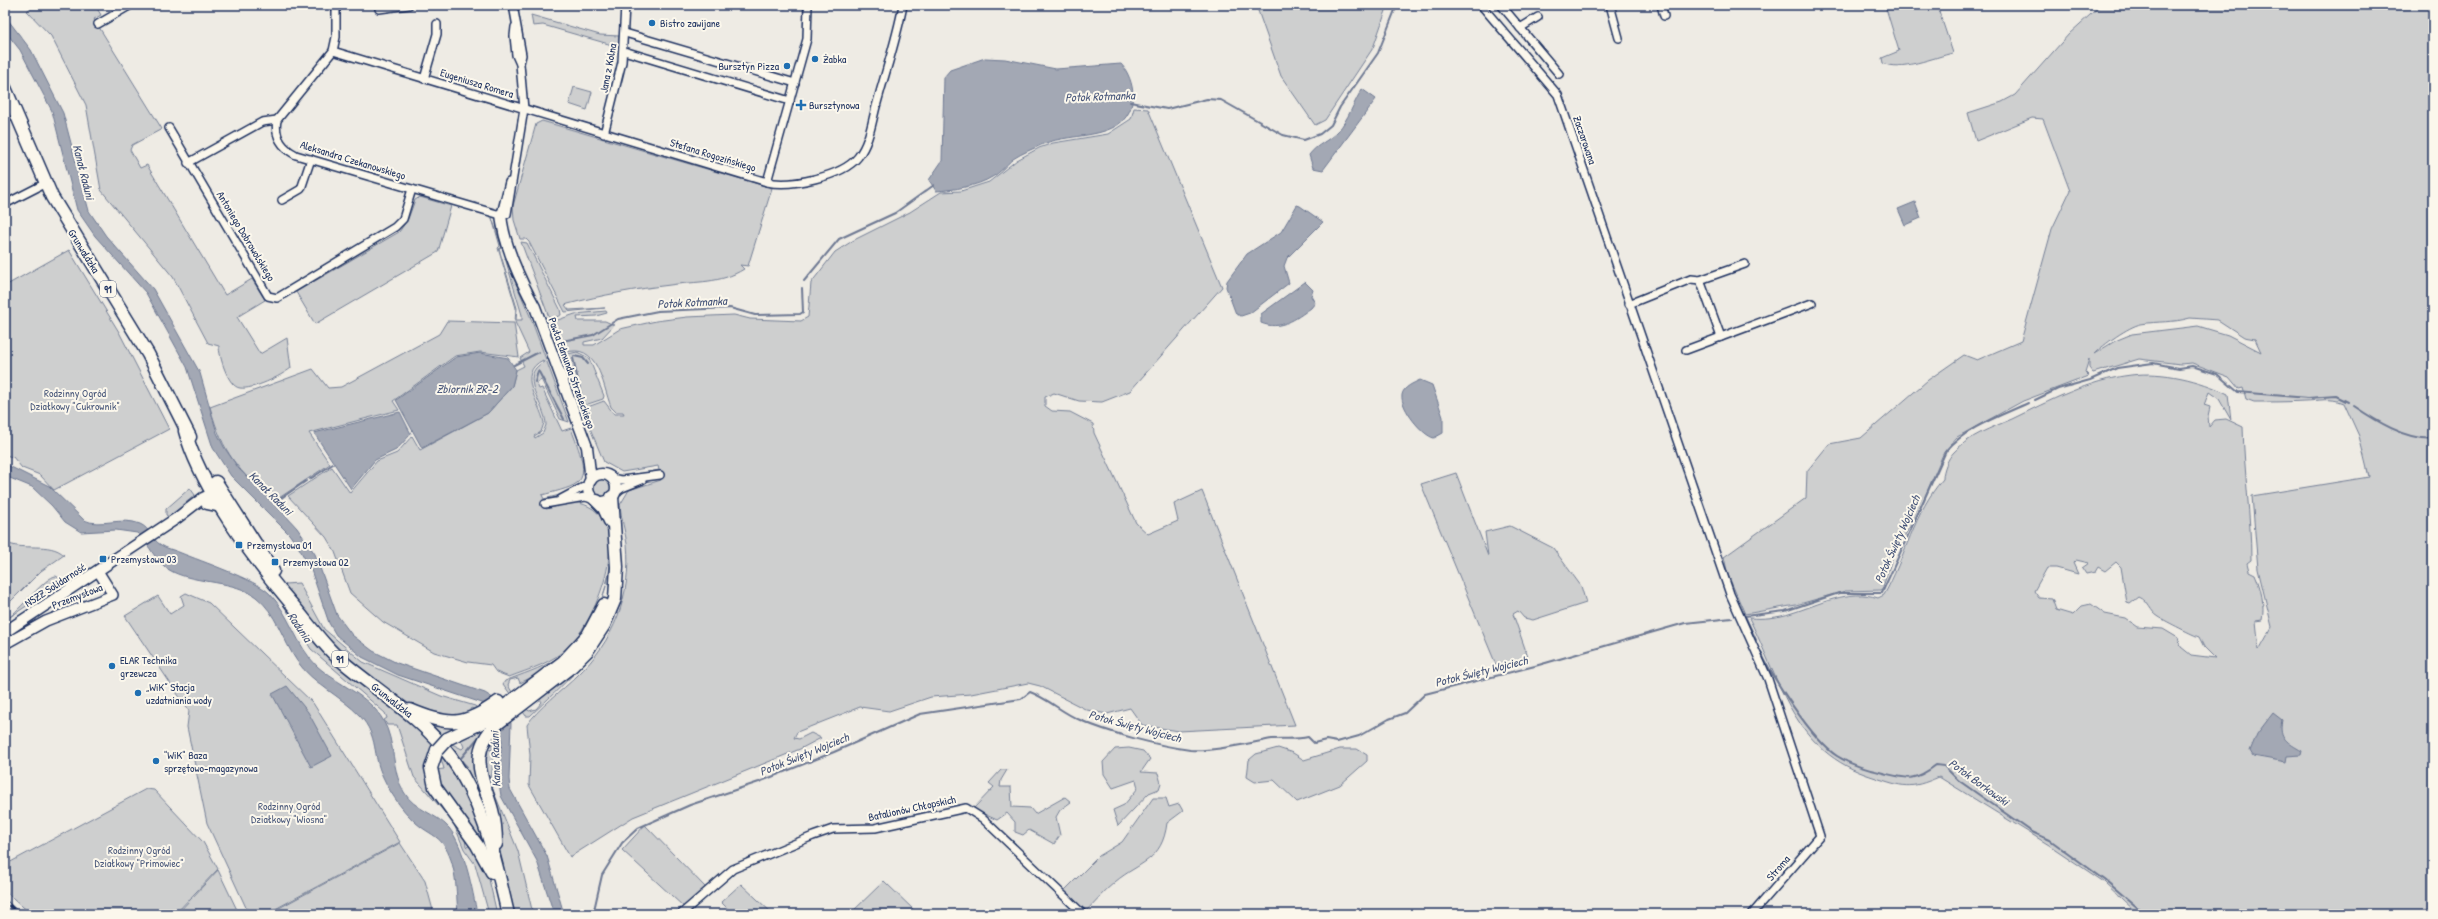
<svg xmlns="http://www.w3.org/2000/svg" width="2438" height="919" font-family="'Patrick Hand',sans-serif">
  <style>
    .green { fill: #cecfcf; stroke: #747f96; fill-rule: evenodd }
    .water { fill: #a3a8b4; stroke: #6d7892 }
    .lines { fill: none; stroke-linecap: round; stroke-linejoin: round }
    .stream { stroke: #6d7892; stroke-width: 2 }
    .minor-casing { stroke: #1b2f5e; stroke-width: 10 }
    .tertiary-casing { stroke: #1b2f5e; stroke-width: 12 }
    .secondary-casing { stroke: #1b2f5e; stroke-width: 13 }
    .primary-casing { stroke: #1b2f5e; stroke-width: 15 }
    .minor { stroke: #fbf7ec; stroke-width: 7 }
    .tertiary { stroke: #fbf7ec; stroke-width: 9 }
    .secondary { stroke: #fbf7ec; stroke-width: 10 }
    .primary { stroke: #fbf7ec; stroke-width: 12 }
    .rail-casing { stroke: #1b2f5e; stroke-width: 3.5 }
    .rail { stroke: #fbf7ec; stroke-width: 2; stroke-dasharray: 6; stroke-linecap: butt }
    .primary-bridge-casing { stroke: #1b2f5e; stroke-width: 15; stroke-linecap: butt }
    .primary-bridge { stroke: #fbf7ec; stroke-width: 12 }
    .poi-dot { fill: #1f6fb2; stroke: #fbf7ec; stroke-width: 1.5 }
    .labels { text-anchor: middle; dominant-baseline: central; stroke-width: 4; stroke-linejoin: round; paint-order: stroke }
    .shield { fill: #fbf7ec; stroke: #5e6b89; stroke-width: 1 }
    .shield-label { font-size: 10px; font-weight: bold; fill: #1b2f5e }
    .poi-label { font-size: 11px; fill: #1b2f5e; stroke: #fbf7ec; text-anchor: start }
    .street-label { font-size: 11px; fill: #1b2f5e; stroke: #fbf7ec }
    .park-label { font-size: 11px; fill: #48577a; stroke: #fbf7ec }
    .water-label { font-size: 12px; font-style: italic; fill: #445378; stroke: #fbf7ec }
  </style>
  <rect width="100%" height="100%" fill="#eeebe4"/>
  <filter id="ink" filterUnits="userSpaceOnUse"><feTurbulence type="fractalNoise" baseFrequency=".025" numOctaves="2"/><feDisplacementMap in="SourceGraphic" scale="8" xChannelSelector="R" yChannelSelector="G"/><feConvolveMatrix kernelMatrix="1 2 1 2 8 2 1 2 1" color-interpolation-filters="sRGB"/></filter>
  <g filter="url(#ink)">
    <g class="green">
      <path d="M34 5H95L101 15 94 19 162 129 132 145 130 150 140 168 147 165 225 295 252 279 265 300 237 317 260 354 287 338 291 368C281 376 253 390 240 388 228 387 219 356 219 346L208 343 173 277 101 190 86 105 51 36 27 11Z"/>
      <path d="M1256 5H1388L1373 48 1325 120 1315 125 1281 76Z"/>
      <path d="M1885 5H1937L1953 53C1935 57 1899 72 1883 63L1882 58 1899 51Z"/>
      <path d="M2101 5H2433V914H2138L2104 882 2049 845 1939 777C1909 790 1904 787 1873 777 1793 752 1782 684 1749 618 1764 619 1777 618 1792 613 1818 605 1850 588 1878 598L1884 595C1905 558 1914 512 1943 479 1943 470 1948 458 1954 452 1970 435 1991 428 2012 419 2049 401 2089 380 2131 375 2163 371 2200 380 2228 394L2231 420 2219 399 2209 392 2204 405 2210 407 2208 416 2209 427 2215 420 2226 419 2243 427C2244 472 2251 516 2251 560L2247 563 2249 571 2255 574C2261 588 2265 605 2262 620L2256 621 2259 650 2272 627 2258 569 2252 496 2369 477 2359 436 2344 403C2329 397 2320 401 2304 401 2287 402 2271 402 2254 402L2246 399 2243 388 2239 389 2229 377 2192 363 2180 364 2139 359 2093 373 2089 368V359L2085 372 2089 376 2023 401 1957 437 1944 452 1916 517 1894 553 1882 590 1845 591 1796 605 1745 614 1728 575 1724 557 1806 498 1807 471 1829 444 1861 438 1928 380 1964 355 1977 360 2021 341 2052 229 2070 191 2043 119 2032 118 1976 141 1968 113 2002 102 2015 95 2069 34ZM2190 318 2218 320 2244 337 2255 339 2261 352 2228 335 2198 326 2132 334 2115 341 2094 354C2103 345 2129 326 2141 324 2158 321 2173 323 2190 318ZM2076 560 2089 563 2082 568 2086 574 2095 572 2098 567 2105 571 2116 562 2121 567 2127 603 2130 604 2139 597C2149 601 2150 612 2159 617 2165 621 2195 636 2199 637L2204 647 2215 658 2191 655 2181 647 2178 638 2163 629 2138 627 2125 618 2105 614 2091 604 2082 606 2073 615 2056 610 2052 599 2039 598 2034 591 2047 568H2056L2078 574 2073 563Z"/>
      <path d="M531 15 600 35 619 36V47L543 25 533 26Z"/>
      <path d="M574 87 592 92 587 110 569 104Z"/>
      <path d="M1134 108 1148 109 1222 287 1130 391 1102 402 1079 401 1054 393 1045 397V406L1052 411 1070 412 1093 424 1094 433 1136 523 1148 534 1178 521 1174 504 1202 491 1295 725 1179 731 1142 725 1130 708 1107 714 1087 710 1040 686 1028 683 971 694 931 697 889 711 860 707 797 732 794 738 799 739 811 733 821 738 800 749 633 817 570 857 529 785 530 755 527 725C537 709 563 690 577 676 614 641 632 595 627 544 625 531 621 518 620 505L629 490 661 480 659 472 629 476 659 470 658 466 622 472 604 462 582 409 604 401 614 414H624L623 412H616L611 407C602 383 598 341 564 353V355L577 352 589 358 604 396 603 399 582 406 521 242 527 243 560 309 561 315 551 319 552 322 575 314 606 311 607 313 596 316 577 317 578 321H605L614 325 602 338 584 342V345H594L620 329 656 321 687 317 734 315 750 319 801 321 808 317 811 283 835 252 854 240 910 212 941 192 961 191 989 182 1017 160 1039 148 1053 143 1108 134 1131 119Z"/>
      <path d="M542 121 772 188 748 266 740 265 744 269C720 284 697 281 670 285 636 289 602 295 568 304L565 305 569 310 605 308 565 312 529 242 526 239H520L514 220 513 206 536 124Z"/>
      <path d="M420 197 451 206 438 252 315 324 296 292 399 232 408 219 415 200Z"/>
      <path d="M492 218 502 248 499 249 517 308 516 320H522V315L505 258 530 316 569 422 560 419 541 379 537 384 539 389 542 388 562 431 571 428C575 441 591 473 577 483 569 489 553 492 542 495L544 499 575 491 544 501 546 509C555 508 569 500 579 503 639 517 597 620 568 647 552 663 530 669 509 677L496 672 491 665 468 662 434 652 383 622 350 593 335 552 326 537 288 496 332 467 350 493 377 461 397 453 412 436 420 450 488 413 512 386 516 370 524 366 520 358 529 352 515 322 516 308 498 248 500 246ZM543 360 544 362C516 376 546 405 546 425L543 433 535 438 534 436 541 432 544 423C540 402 515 374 543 360Z"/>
      <path d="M69 250 119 332 169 429 54 490 40 475 22 468 13 457 5 455V286Z"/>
      <path d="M447 321 514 323 519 357 480 352 455 356 393 401 399 410 309 433 330 464 273 502C238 470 223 454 210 407L313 369 328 388 341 387 439 334Z"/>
      <path d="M1456 473 1488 556 1485 532 1510 526 1553 548 1581 586 1586 603 1533 620 1524 618 1518 611 1513 614 1529 660 1497 667 1421 484Z"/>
      <circle cx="602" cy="488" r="9"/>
      <path d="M190 488 195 495 169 517 166 515V509Z"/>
      <path d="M615 512 617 514C639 618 600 650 530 716H526L503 684 505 681C522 674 540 669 556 659 589 639 608 595 611 557 611 548 605 518 605 516 614 538 613 556 608 579 596 629 566 661 520 683L518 678 510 680 508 685 513 694 527 686 515 696 518 700C544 685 575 662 592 636 600 624 604 609 612 598 609 641 551 679 520 703L529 711 536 709 542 702 538 696C607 644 637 602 615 512Z"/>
      <path d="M5 542C22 552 50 541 64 555L41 571 5 607Z"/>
      <path d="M56 576 64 581 7 619C19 611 46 576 56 576Z"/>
      <path d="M299 583 324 629 363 662 441 696 475 706 490 719 495 736 491 785 518 851 533 914H513L501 861 497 818 483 770 485 748 492 750V745L489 743 494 735 490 728C453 763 500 804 493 841L481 806 464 767 468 771 461 760 456 759 420 718C424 718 430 722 435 723 450 727 468 726 481 716L472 708 470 709 472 715C460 719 448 720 436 717 395 704 304 623 285 584ZM483 719 487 724 460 737 464 747 462 749 450 743 445 736Z"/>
      <path d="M274 590 398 708 450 762 478 820 486 852 444 795 435 770 444 769 440 755 427 762 465 839 466 846 467 847 473 843 488 875 497 914H489L475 864 464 849 453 822 414 777 397 725H387L384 720 387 718 385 713 311 649Z"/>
      <path d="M186 593 209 603 313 703 400 842 266 914H249L207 823 187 727 189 711 125 616 158 596 170 614 184 605 181 596Z"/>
      <path d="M1129 748 1143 751 1150 759 1141 772 1158 773 1161 783 1159 789 1149 793 1118 826 1113 810 1124 805 1138 788 1136 780 1113 788 1104 774 1103 762 1115 749Z"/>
      <path d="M1278 748 1293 753 1304 760 1340 749H1357L1367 755V761L1340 785 1297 802 1274 780 1255 782 1247 777 1249 760 1256 754Z"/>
      <path d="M1001 770H1007L1001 780 1000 787H1011L1012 807 1030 808 1035 814 1065 797 1071 802 1060 810 1056 817 1060 835 1054 844 1029 830 1023 835 1015 832V822L1007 813 997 820 973 809 994 787 989 783Z"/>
      <path d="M146 789 154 790 203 842 218 869 175 914H31L5 891V865Z"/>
      <path d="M1153 798H1166L1169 807 1179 804 1183 811 1167 823C1162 862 1140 861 1115 882 1104 891 1094 903 1084 913L1063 892 1099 856 1122 842Z"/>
      <path d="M645 825 706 888 684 907 622 850Z"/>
      <path d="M400 843 425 881 434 914H268Z"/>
      <path d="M218 870 239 914H177Z"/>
      <path d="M884 881 918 914H850Z"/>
      <path d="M741 884 773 914H733L721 902Z"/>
    </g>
    <g class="water">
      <path d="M5 16 31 50 63 113 89 211 106 236 153 289 200 373 217 433 224 447 239 469 273 502 279 499 276 505 297 528 315 554 337 615 352 635 373 651 397 663 485 693 499 702 511 723 509 779 510 789 547 856 564 914H554L537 861 501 796 498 777 502 742 500 724 488 705 398 675 362 657 336 635 329 623 311 570 299 548 289 534 231 476 213 448 187 367 146 293 95 236 77 210 52 111 20 50 5 31Z"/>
      <path d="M985 58 1005 59 1056 69 1121 64C1128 71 1133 85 1133 95 1131 143 1074 131 1043 144 1033 149 1022 153 1013 159 1006 165 1000 173 992 177 978 186 953 190 936 191L929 180 942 161 944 77 950 70Z"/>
      <path d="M1362 89 1376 99 1323 170 1313 168 1309 155C1317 144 1329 141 1338 131 1348 120 1354 102 1362 89Z"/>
      <path d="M1915 202 1921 218 1905 225 1898 209Z"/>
      <path d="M1297 205 1300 206 1323 222 1287 258 1284 266 1289 283 1250 313 1241 316 1236 314 1226 287 1227 281 1247 254 1281 232Z"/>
      <path d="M1305 282 1313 290 1311 296 1315 303 1311 308C1296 319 1280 331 1261 323V314Z"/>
      <path d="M480 353 508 358 516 370 512 386 488 413 422 448 396 400 456 357Z"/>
      <path d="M1420 380 1432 385 1443 417V433L1434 438C1423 436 1400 408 1402 395 1403 387 1414 383 1420 380Z"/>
      <path d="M400 412 411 434 396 450 375 460 351 489 314 433Z"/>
      <path d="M5 464 49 486 84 520C100 528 121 516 140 524 150 528 152 540 161 545 167 549 175 550 181 553 201 561 256 580 269 593 290 614 296 646 317 666 338 685 369 695 383 720 396 742 391 771 404 792 414 810 436 813 449 828 464 846 473 891 477 914H458C456 892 457 863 443 844 437 836 429 833 421 827 406 816 391 795 383 777 372 755 379 737 360 716 341 696 313 684 297 661 283 641 276 612 256 597 234 580 198 584 173 572 155 564 151 545 137 533L116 530 81 532 65 522 52 506 32 487 5 476Z"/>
      <path d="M287 686 308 712 332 756 311 767 272 694Z"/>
      <path d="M2273 713 2282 720C2278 738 2288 743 2302 751L2301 755 2287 756 2286 762 2253 756 2250 751 2257 734Z"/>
    </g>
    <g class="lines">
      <g class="stream">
        <path d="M1130 102 1167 109 1207 99 1221 100 1283 135 1304 140 1320 134 1331 125 1340 107 1378 53 1397 5"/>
        <path d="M804 281 839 239 895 213 934 185"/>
        <path d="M562 341 593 335 618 319 658 311 730 308 755 315 800 314 803 312 802 288"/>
        <path d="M574 356 583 358 588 364"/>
        <path d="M573 358 583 403"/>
        <path d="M514 365 539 352"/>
        <path d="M539 372 564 419"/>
        <path d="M535 382 538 371"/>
        <path d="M2035 400 2058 389 2090 380 2117 368 2153 363 2179 368 2192 366 2217 374 2238 392 2308 398 2336 396 2348 402"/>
        <path d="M2354 406C2376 421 2405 439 2433 439"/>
        <path d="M310 479 333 464"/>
        <path d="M277 501 306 481"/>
        <path d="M1756 640 1745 616 1785 611 1839 593H1882L1946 451C1966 427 2000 416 2028 403"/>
        <path d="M1760 650C1771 676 1813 741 1837 756 1851 765 1866 769 1883 773 1908 779 1914 782 1936 765L1944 766 1958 780 2032 832 2050 840 2105 880 2145 914"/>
        <path d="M431 725 442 737"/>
        <path d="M456 755 467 767"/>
        <path d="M461 758 483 732"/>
        <path d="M596 914 594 910 602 875 622 843 638 828 690 805 759 782 834 752 920 714 1021 699 1030 692C1049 699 1062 713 1080 720 1109 733 1159 746 1190 750 1213 752 1248 743 1272 739 1284 738 1296 740 1308 737L1314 743 1326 740 1337 742 1359 736 1389 719 1405 713 1425 694 1535 666 1685 623 1732 618"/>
      </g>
      <g class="minor-casing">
        <g id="minor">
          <path d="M336 5V37L333 51 277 120C274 136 282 148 296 155L497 214H507L524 109 520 64 516 55 514 36 515 27"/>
          <path d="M513 5 522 55 520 63"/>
          <path d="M1481 5 1558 95 1730 594 1768 679 1820 836 1752 914"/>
          <path d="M1501 5 1559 74"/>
          <path d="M1610 5 1619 38"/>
          <path d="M1661 5 1664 16"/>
          <path d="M379 9 409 5"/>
          <path d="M98 24 131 5"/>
          <path d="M1520 28 1538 17"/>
          <path d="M625 33 795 83"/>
          <path d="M333 51 767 182 807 39 808 5"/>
          <path d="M624 51 790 101"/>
          <path d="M424 79 437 34V24"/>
          <path d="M169 128 268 296 277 298 395 227 403 219 412 189"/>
          <path d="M604 134 622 62 625 5"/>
          <path d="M188 163 262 122 277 120"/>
          <path d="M767 182C790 187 842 177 858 157 870 142 872 120 877 103 886 70 897 38 903 5"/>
          <path d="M282 200 301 189 311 159"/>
          <path d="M5 204 46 183"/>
          <path d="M501 214 509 182"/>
          <path d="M1700 280 1721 337"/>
          <path d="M1629 304 1691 279 1700 280 1745 264"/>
          <path d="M1686 350 1812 303"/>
          <path d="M610 478 622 480 660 475"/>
          <path d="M614 494 622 488 642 480"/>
          <path d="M561 499 589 484"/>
          <path d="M545 504 585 497 593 499"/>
          <path d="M681 914 733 869 813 836 833 829 875 828 966 808 982 818 1083 914"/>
        </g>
      </g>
      <g class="tertiary-casing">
        <path id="tertiary" d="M5 644 46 621 113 595 98 571"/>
      </g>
      <g class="secondary-casing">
        <g id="secondary">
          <path d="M501 214C503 243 521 282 535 307L587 447 591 480"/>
          <circle cx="602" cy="488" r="14"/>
          <path d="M5 632 177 518 203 498 218 491"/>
        </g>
      </g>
      <g class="primary-casing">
        <g id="primary">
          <path d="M5 88 52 197 148 354 190 437"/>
          <path d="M185 431C200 486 253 559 290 602 306 620 319 640 337 657 375 690 420 715 450 756 484 803 495 859 508 914"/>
          <path d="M216 482 273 571"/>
          <path d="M597 501 604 508 610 521"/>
          <path d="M207 503 221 506"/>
          <path d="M410 710C448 726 464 727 498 702"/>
          <path d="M447 739 485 721 563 662 588 635 604 605"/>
          <path d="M437 750 431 768 435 787 477 845 492 872"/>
          <path d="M496 844C496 832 495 821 492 810 482 776 467 752 498 723L572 666 587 651 604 625 615 599 617 567 612 497"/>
        </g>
      </g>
      <use href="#minor" class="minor"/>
      <use href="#tertiary" class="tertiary"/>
      <use href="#secondary" class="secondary"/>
      <use href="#primary" class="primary"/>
      <g class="rail-casing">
        <path id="rail" d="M5 901 19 914"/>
      </g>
      <use href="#rail" class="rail"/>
      <g class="primary-bridge-casing">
        <path id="primary-bridge" d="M437 750 447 739"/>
      </g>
      <use href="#primary-bridge" class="primary-bridge"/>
    </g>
  </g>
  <g class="poi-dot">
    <circle cx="652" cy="23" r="4"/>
    <circle cx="815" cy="59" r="4"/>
    <circle cx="787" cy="66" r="4"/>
    <path d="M799 99h4v4h4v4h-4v4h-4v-4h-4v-4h4z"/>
    <rect x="235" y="541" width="8" height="8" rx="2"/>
    <rect x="99" y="555" width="8" height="8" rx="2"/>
    <rect x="271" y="558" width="8" height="8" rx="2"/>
    <circle cx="112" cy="666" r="4"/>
    <circle cx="138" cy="693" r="4"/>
    <circle cx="156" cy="761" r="4"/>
  </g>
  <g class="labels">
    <g class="shield">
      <rect x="100" y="281" width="16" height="16" rx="3"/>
      <rect x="332" y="651" width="16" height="16" rx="3"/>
    </g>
    <g class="shield-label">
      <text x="108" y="289">91</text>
      <text x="340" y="659">91</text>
    </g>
    <g class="poi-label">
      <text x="660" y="23">Bistro zawijane</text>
      <text x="823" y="59">Żabka</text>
      <text x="779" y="66" text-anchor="end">Bursztyn Pizza</text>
      <text x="809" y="105">Bursztynowa</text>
      <text x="247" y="545">Przemysłowa 01</text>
      <text x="111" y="559">Przemysłowa 03</text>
      <text x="283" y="562">Przemysłowa 02</text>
      <text x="120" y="660">ELAR Technika<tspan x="120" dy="13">grzewcza</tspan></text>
      <text x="146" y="687">„WiK” Stacja<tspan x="146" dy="13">uzdatniania wody</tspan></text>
      <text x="164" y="755">"WiK" Baza<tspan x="164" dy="13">sprzętowo-magazynowa</tspan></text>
    </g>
    <g class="street-label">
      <text transform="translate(608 68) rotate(-79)">Jana z Kolna</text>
      <text transform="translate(477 83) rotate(17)">Eugeniusza Romera</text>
      <text transform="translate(1585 140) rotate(71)">Zaczarowana</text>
      <text transform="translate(713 155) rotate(17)">Stefana Rogozińskiego</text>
      <text transform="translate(353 160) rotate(17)">Aleksandra Czekanowskiego</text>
      <text transform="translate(246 236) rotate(59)">Antoniego Dobrowolskiego</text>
      <text transform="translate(84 251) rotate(58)">Grunwaldzka</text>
      <text transform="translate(572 373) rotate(70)">Pawła Edmunda Strzeleckiego</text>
      <text transform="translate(55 585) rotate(-33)">NSZZ Solidarność</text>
      <text transform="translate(77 596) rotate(-21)">Przemysłowa</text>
      <text transform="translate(392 700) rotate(38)">Grunwaldzka</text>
      <text transform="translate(912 808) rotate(-12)">Batalionów Chłopskich</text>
      <text transform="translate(1778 868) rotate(-49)">Stroma</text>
    </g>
    <g class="park-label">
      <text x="75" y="393">Rodzinny Ogród<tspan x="75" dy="13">Działkowy "Cukrownik"</tspan></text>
      <text x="289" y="806">Rodzinny Ogród<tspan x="289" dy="13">Działkowy "Wiosna"</tspan></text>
      <text x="139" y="850">Rodzinny Ogród<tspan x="139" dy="13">Działkowy "Primowiec"</tspan></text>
    </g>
    <g class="water-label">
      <text transform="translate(1100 96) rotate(-2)">Potok Rotmanka</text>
      <text transform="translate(84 172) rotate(76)">Kanał Raduni</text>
      <text transform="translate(692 302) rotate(-3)">Potok Rotmanka</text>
      <text x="467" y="388">Zbiornik ZR-2</text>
      <text transform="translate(271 493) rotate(45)">Kanał Raduni</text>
      <text transform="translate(1897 539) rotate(-66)">Potok Święty Wojciech</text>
      <text transform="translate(300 627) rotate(56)">Radunia</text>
      <text transform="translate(1481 671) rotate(-14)">Potok Święty Wojciech</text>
      <text transform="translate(1135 726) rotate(15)">Potok Święty Wojciech</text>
      <text transform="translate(804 754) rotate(-22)">Potok Święty Wojciech</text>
      <text transform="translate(495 759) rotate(-92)">Kanał Raduni</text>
      <text transform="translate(1979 782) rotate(36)">Potok Borkowski</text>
    </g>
  </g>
  <rect width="2438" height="919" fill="none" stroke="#fbf7ec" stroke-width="20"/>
  <rect x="10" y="10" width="2418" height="899" fill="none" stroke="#1b2f5e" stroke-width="1.5" filter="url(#ink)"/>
</svg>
